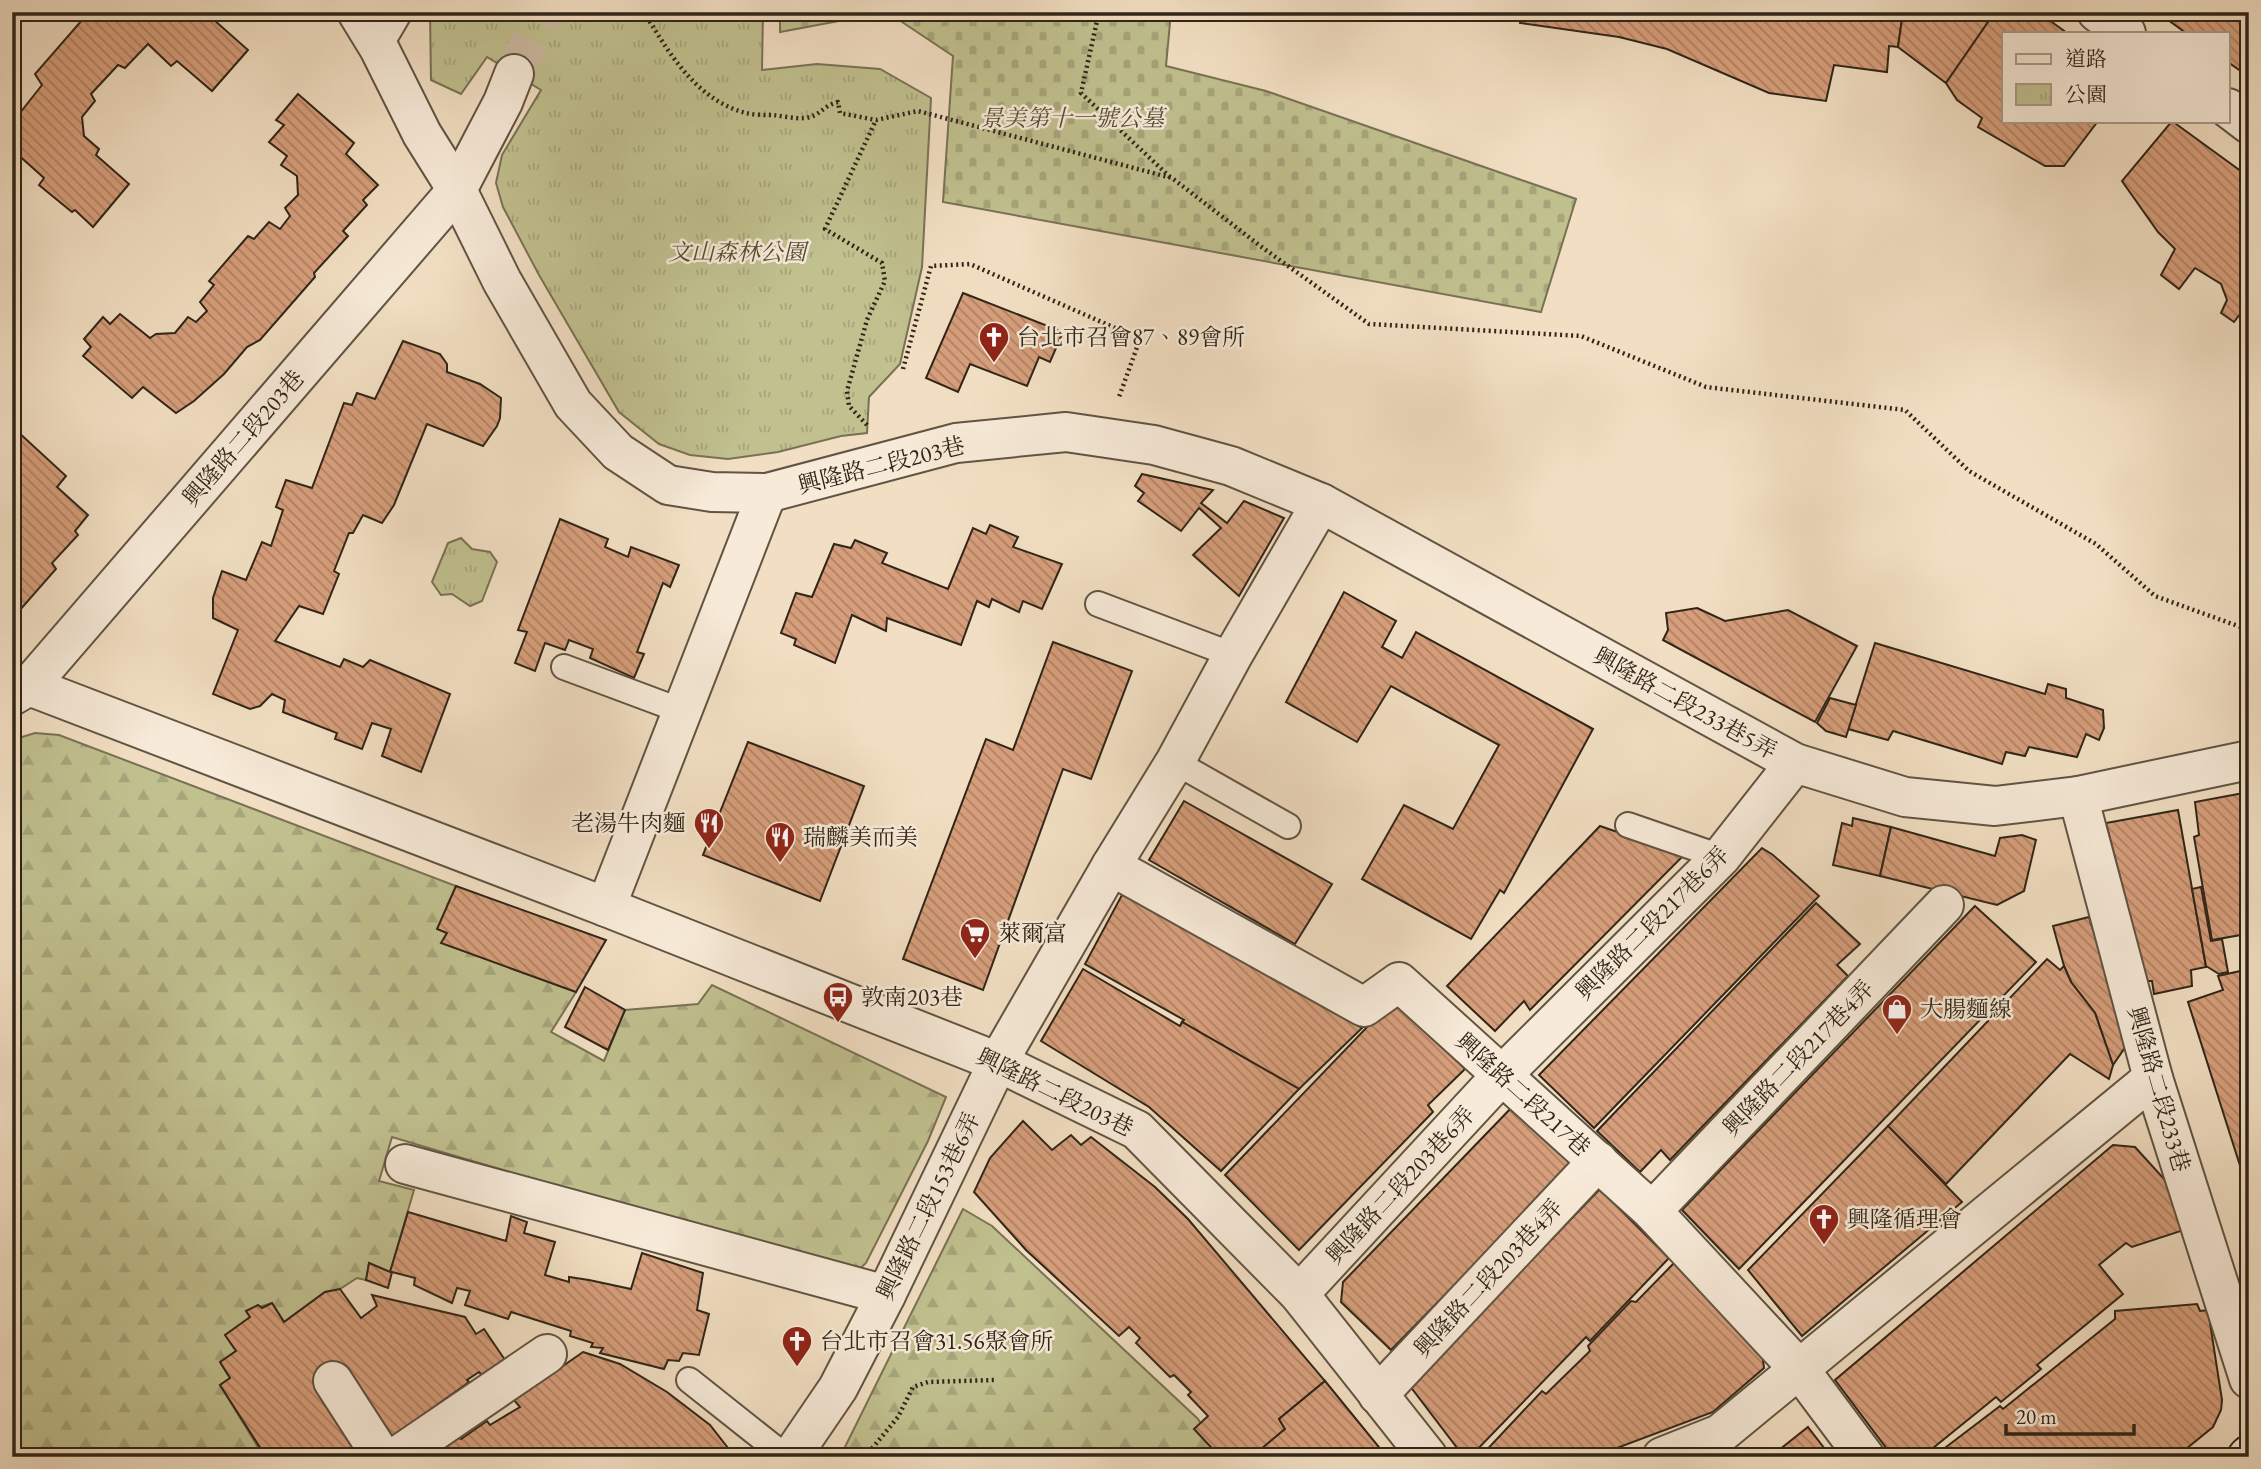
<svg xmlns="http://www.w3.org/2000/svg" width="2261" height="1469" font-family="'EB Garamond','Noto Serif TC',serif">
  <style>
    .forest { fill: url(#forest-firs); stroke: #787254; stroke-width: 2 }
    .cemetery { fill: url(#cemetery-stones); stroke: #787254; stroke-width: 2 }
    .park { fill: url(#park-tufts); stroke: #787254; stroke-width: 2 }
    .building { fill: url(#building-back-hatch); stroke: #2f2518; stroke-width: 2 }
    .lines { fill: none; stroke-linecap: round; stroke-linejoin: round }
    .minor-tunnel { stroke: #cbbaa1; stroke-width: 38; stroke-dasharray: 38 19; stroke-linecap: butt }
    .service-casing { stroke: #605443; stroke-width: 28 }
    .minor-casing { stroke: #605443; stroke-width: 42 }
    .secondary-casing { stroke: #2f2518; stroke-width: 42 }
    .path { stroke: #2f2518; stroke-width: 4.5; stroke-dasharray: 2 3.5; stroke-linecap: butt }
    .service { stroke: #f7ead8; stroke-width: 24 }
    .minor { stroke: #f7ead8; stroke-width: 38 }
    .secondary { stroke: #f7ead8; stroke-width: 38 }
    .labels { text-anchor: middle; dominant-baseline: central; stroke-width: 5; stroke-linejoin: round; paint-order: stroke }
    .park-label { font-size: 23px; font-style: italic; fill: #544c36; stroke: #f7ead8 }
    .poi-label { font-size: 23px; fill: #2f2518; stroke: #f7ead8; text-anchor: start }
    .street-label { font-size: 23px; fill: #2f2518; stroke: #f7ead8 }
  </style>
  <defs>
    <pattern id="forest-firs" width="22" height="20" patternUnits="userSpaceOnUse" patternTransform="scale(1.75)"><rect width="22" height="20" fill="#c1c08f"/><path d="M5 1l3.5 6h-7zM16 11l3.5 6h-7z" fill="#a6a57b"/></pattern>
    <pattern id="cemetery-stones" width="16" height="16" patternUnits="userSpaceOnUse" patternTransform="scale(1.75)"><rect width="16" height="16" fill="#c1c08f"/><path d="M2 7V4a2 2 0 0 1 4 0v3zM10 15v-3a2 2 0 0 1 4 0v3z" fill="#a6a57b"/></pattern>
    <pattern id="park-tufts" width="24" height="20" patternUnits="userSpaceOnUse" patternTransform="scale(1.75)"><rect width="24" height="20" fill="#c1c08f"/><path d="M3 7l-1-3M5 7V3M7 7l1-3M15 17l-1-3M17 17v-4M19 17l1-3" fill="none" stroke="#a6a57b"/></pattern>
    <pattern id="building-back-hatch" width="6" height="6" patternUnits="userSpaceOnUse" patternTransform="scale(1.75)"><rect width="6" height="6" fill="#d79e7b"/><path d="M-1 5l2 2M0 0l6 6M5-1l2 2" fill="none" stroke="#af8164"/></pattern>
  </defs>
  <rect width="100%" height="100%" fill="#f2dfc3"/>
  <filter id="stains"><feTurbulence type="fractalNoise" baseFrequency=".00286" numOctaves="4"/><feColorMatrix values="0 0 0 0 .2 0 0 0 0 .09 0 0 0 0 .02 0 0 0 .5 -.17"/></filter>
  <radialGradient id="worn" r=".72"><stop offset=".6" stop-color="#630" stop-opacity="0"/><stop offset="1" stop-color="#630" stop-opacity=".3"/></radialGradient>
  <g class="forest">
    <path d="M35 733 59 735 456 886 438 929 447 933 442 943 576 992 551 1032 604 1061 625 1010 698 1004 712 985 946 1097 928 1141 866 1263 856 1272 781 1253 392 1137 379 1181 414 1190 390 1272 369 1263 366 1280 357 1278 340 1289 325 1292 284 1322 272 1303 246 1311 250 1317 236 1351 220 1362 230 1378 220 1385 264 1457H12V740Z"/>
    <path d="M963 1209 992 1226 1198 1419 1221 1457H840Z"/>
  </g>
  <path class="cemetery" d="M780 12H1171L1166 66 1266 91 1576 199 1541 312 943 202 953 56 887 12 780 32Z"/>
  <g class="park">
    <path d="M430 12H763L762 70 817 64 880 69 931 98 922 267 900 364 869 397 867 433 841 436 778 452 728 459 690 455 659 444 619 412 539 275 503 207 496 183 502 155 541 90 487 57 461 94 431 80Z"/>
    <path d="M461 538 472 549 490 552 497 562 482 601 470 606 452 594 441 595 432 582 448 543Z"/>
  </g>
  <g class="building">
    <path d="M89 12 101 19 107 12H205L248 50 212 91 177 61 171 66 148 44 125 68 118 65 91 94 95 101 82 117 84 136 99 149 96 155 129 184 93 227 75 210 72 212 39 185 44 178 15 152 20 148 12 142V123L42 85 35 74Z"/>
    <path d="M1521 12H1903L1898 47 1889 46 1887 72 1834 65 1826 101 1769 93 1667 49 1619 37 1520 23Z"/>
    <path d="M1903 12H1995L1946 83 1898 47Z"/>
    <path d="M1995 12H2038L2067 33H2004V121H2098L2064 166H2045L1978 127 1982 118 1957 100 1946 83Z"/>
    <path d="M2157 12H2249V77L2228 62V33H2186Z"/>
    <path d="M298 94 354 143 346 154 378 185 363 200 367 205 343 231 348 236 314 273 315 277 260 340 247 347 224 374 194 401 176 413 143 387 132 398 83 356 91 347 84 339 103 317 110 324 120 314 150 338 156 334 175 333 188 317 196 322 207 311 200 302 214 285 209 281 248 236 254 239 269 222 280 229 290 216 285 208 298 195 297 176 281 165 287 156 269 142 284 125 276 120Z"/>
    <path d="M2172 121 2249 177V319L2241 313 2234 322 2221 313 2227 300 2221 284 2195 268 2179 289 2161 275 2175 249 2158 232 2122 181Z"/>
    <path d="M963 293 1063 332 1050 362 1039 357 1027 386 970 364 958 392 926 378Z"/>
    <path d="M403 341 440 354 447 364V372L480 384 501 398 500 418 497 426 483 446 427 424 394 505 382 523 363 515 353 533H349L334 571 339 574 323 614 299 606 275 641 340 667 344 659 363 667 370 660 450 694 421 772 382 756 391 729 372 723 362 749 335 739 337 733 283 712 285 700 272 694 260 706 250 709 213 694 238 630 213 618V598L222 571 246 580 262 542 271 546 283 510 276 507 286 480 312 488 344 403 352 405 357 393 375 399Z"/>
    <path d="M17 431 66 476 57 487 88 515 75 531 78 535 52 563 56 569 12 619V436Z"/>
    <path d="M1142 474 1213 490 1201 503 1227 523 1244 501 1284 518 1239 596 1193 555 1221 528 1199 508 1181 531 1138 501 1144 493 1135 486Z"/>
    <path d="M560 519 608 539 605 547 628 557 631 547 679 565 670 587 663 583 637 652 644 654 634 678 590 658 593 649 569 640 565 650 545 643 535 671 515 663 527 632 518 630Z"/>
    <path d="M990 525 1018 537 1013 547 1062 564 1042 609 1023 601 1019 612 992 599 989 607 977 601 961 645 887 618 886 631 852 615 835 663 794 645 796 639 781 633 796 593 812 597 834 544 851 548 855 540 887 553 882 563 948 589 973 528 986 534Z"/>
    <path d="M1344 592 1396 621 1382 647 1402 658 1416 632 1593 729 1504 893 1500 890 1471 939 1362 879 1404 805 1453 829 1499 745 1391 686 1357 742 1286 702Z"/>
    <path d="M1697 608 1725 621 1788 610 1857 646 1815 722 1663 640 1668 630 1666 613Z"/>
    <path d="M1053 642 1132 671 1091 779 1063 769 983 990 903 959 986 739 1013 750Z"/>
    <path d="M1875 643 2045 694 2048 684 2066 689V698L2103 710 2104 728 2099 740 2086 734 2077 757 2029 747 2025 756 2006 752 2002 764 1893 731 1888 740 1848 729Z"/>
    <path d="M1830 698 1856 705 1846 737 1826 731 1817 723Z"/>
    <path d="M748 742 864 786 820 901 703 855Z"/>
    <path d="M2249 792V942L2242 943 2241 935 2212 940 2194 837 2199 835 2195 802Z"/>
    <path d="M1184 801 1332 884 1295 944 1149 860Z"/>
    <path d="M2178 810 2206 967 2191 970 2192 986 2154 994 2152 981H2147L2106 823Z"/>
    <path d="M1853 818 1891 827 1880 876 1833 865 1842 823 1852 826Z"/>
    <path d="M1600 826 1684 855 1530 1010 1524 1001 1495 1031 1447 986Z"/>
    <path d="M1891 827 1995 856 2000 838 2022 835 2036 840 2024 891 1997 905 1880 876Z"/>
    <path d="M1762 848 1773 855 1819 896 1594 1128 1539 1075Z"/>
    <path d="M456 886 606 940 576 992 441 943 447 933 437 929Z"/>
    <path d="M2201 887 2211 941 2222 939 2228 972 2219 974 2206 966 2192 889Z"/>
    <path d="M1123 893 1362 1028 1299 1089 1182 1022 1184 1020 1085 964Z"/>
    <path d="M1816 903 1860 944 1837 965 1848 976 1670 1160 1661 1150 1640 1172 1597 1131Z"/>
    <path d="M1975 906 2036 962 1739 1269 1682 1210Z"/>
    <path d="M2089 917 2128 1043 2113 1065 2095 1013 2071 982 2064 966 2053 926Z"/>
    <path d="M2047 959 2060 970 2064 966 2071 982 2095 1013 2113 1065 2109 1079 2070 1054 1946 1184 1888 1126Z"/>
    <path d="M1083 969 1180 1026 1182 1022 1299 1089 1221 1171 1149 1107 1041 1041Z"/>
    <path d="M2249 969V1194L2188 1002 2223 990 2218 976Z"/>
    <path d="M585 987 625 1010 608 1050 565 1027Z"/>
    <path d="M1394 999 1465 1069 1428 1105 1433 1112 1299 1250 1225 1175Z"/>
    <path d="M1515 1104 1574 1163 1391 1350 1341 1302 1343 1282Z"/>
    <path d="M1023 1121 1052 1150 1071 1135 1081 1145 1091 1137 1155 1187 1188 1219 1325 1381 1279 1419 1285 1429 1253 1457H1220L1194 1429 1208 1416 1188 1395 1191 1392 1174 1375 1170 1377 1136 1343 1140 1338 1129 1327 1119 1336 1026 1250 974 1192 990 1158Z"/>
    <path d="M1888 1126 1962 1202 1802 1336 1748 1270Z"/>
    <path d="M2113 1145 2135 1147 2165 1180 2184 1230 2132 1247 2126 1243 2099 1265 2123 1294 2037 1365 2041 1369 2001 1402 1996 1397 1922 1457H1893L1835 1380Z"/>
    <path d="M1600 1189 1669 1258 1590 1341 1586 1337 1470 1457H1464L1410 1386Z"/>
    <path d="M408 1212 506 1241 511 1216 527 1222 524 1233 555 1242 545 1275 569 1282V1277L589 1280 631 1289 642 1253 703 1273 697 1310 709 1314 699 1355 683 1353 679 1361 668 1360 664 1369 600 1353 603 1348 591 1347 593 1343 570 1336 571 1331 511 1312 508 1319 465 1305 470 1291 457 1288 452 1303 414 1285 415 1278 392 1272 388 1288 366 1280 369 1263 390 1272Z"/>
    <path d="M1675 1262 1762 1352 1764 1368 1713 1412 1593 1457H1583L1576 1451 1569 1457H1480L1542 1391 1546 1394 1590 1351 1588 1346 1631 1301 1636 1302Z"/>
    <path d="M340 1289 361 1318 377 1306 372 1295 465 1317 476 1334 484 1329 505 1360 483 1377 479 1372 467 1380 469 1382 389 1439 353 1457H266L220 1385 230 1378 220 1362 236 1351 225 1335 250 1317 246 1311 258 1305 262 1308 272 1303 284 1322 325 1292Z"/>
    <path d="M2197 1304 2200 1311 2208 1310 2222 1400 2221 1410 2213 1427 2176 1457H1933L2000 1406 2003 1409 2115 1319V1311Z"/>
    <path d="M583 1352 620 1364 667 1392 710 1425 728 1448 725 1457H422L455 1435 461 1439 487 1421 490 1425 520 1407 514 1400Z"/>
    <path d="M1325 1381 1387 1457H1268L1261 1449 1285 1429 1279 1419Z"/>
    <path d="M1808 1427 1831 1457H1770Z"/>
  </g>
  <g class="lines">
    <path class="minor-tunnel" d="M514 74 544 12"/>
    <g class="service-casing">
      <g id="service">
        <path d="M379 48 400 12"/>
        <path d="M1098 604 1233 655"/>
        <path d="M564 667 682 711"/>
        <path d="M1175 762 1288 826"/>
        <path d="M1628 825 1721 857"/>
        <path d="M689 1380 786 1457"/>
      </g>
    </g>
    <g class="minor-casing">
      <g id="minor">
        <path d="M357 12 379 48 422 134 457 190 502 281 573 404 618 452 668 485 712 492 767 493 956 443 1066 432 1154 445 1231 466 1321 503 1795 763 1905 797 1995 806 2078 796 2249 760"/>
        <path d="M2097 12 2126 33"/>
        <path d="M2228 108 2249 124"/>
        <path d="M29 686 457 190 503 102 514 74"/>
        <path d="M12 696 29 686 606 907 998 1062 1137 1130 1299 1294 1428 1457"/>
        <path d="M2078 796 2153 1078 2249 1379"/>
        <path d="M1111 866 1364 1007 1399 982 1652 1211 1800 1370 1865 1457"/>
        <path d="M606 907 767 493"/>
        <path d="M405 1164 886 1295"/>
        <path d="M1652 1211 1944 905"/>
        <path d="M1299 1294 1501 1076 1721 857 1795 763"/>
        <path d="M333 1381 382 1457"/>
        <path d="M1378 1395 1598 1161"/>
        <path d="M396 1457 547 1354"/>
        <path d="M791 1457 838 1388 886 1295 998 1062 1111 866 1175 762 1233 655 1321 503"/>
        <path d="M1662 1457 1720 1434 2153 1078"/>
      </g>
    </g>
    <g class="secondary-casing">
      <path id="secondary" d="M2247 1457 2249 1455"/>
    </g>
    <g class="path">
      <path d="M644 12C669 53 696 100 746 113 754 115 764 115 773 115 783 116 795 119 805 118 821 116 822 106 838 102L840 113 876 120 918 111 1172 178 1263 248 1369 324 1581 336 1706 387 1905 410 1969 471 2096 544 2155 596 2249 630"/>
      <path d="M1099 12 1081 93 1171 178"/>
      <path d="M903 369 931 266 970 264 1140 339 1119 397"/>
      <path d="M867 425 849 406 847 391 867 320 885 281 882 263 825 229 876 120"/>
      <path d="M865 1457 898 1417 913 1387 928 1382 995 1380"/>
    </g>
    <use href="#service" class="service"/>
    <use href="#minor" class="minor"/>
    <use href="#secondary" class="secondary"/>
  </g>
  <defs>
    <g id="church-pin" transform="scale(1.575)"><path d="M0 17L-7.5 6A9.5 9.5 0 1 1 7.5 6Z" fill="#8f2418" stroke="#f7ead8"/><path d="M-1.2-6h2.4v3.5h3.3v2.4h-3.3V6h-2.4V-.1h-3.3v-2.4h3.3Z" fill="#fff"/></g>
    <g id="restaurant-pin" transform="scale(1.575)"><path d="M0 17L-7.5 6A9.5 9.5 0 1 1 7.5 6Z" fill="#8f2418" stroke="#f7ead8"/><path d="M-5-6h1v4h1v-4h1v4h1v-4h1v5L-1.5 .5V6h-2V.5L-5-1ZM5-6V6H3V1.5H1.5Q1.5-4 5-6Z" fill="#fff"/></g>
    <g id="supermarket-pin" transform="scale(1.575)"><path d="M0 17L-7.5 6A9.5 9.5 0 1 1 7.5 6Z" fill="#8f2418" stroke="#f7ead8"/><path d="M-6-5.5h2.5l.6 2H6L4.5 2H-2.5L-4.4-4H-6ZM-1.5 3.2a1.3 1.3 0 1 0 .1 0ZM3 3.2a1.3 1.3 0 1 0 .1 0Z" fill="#fff"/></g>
    <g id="bus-pin" transform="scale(1.575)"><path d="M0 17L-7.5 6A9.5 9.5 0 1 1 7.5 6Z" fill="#8f2418" stroke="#f7ead8"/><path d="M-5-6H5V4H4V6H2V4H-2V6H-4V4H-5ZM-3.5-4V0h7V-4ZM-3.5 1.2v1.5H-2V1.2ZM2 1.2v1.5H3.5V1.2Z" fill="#fff"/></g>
    <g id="shop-pin" transform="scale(1.575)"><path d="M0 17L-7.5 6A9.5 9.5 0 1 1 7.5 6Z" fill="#8f2418" stroke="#f7ead8"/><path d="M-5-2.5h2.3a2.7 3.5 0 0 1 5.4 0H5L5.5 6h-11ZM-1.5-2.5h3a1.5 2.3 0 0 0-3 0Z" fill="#fff"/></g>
  </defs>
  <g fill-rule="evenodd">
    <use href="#church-pin" x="994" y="337"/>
    <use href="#restaurant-pin" x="709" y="823"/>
    <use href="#restaurant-pin" x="780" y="837"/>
    <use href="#supermarket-pin" x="975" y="933"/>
    <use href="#bus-pin" x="838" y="997"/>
    <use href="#shop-pin" x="1897" y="1009"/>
    <use href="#church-pin" x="1824" y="1219"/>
    <use href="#church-pin" x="797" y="1341"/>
  </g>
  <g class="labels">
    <g class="park-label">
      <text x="1072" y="118">景美第十一號公墓</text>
      <text x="737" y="252">文山森林公園</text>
    </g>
    <g class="poi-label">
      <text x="1017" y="337">台北市召會87、89會所</text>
      <text x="686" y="823" text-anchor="end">老湯牛肉麵</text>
      <text x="803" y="837">瑞麟美而美</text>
      <text x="998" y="933">萊爾富</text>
      <text x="861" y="997">敦南203巷</text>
      <text x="1920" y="1009">大腸麵線</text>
      <text x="1847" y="1219">興隆循理會</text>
      <text x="820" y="1341">台北市召會31.56聚會所</text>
    </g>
    <g class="street-label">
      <text transform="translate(243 438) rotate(-49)">興隆路二段203巷</text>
      <text transform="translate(881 465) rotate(-14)">興隆路二段203巷</text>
      <text transform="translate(1685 703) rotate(29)">興隆路二段233巷5弄</text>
      <text transform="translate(1652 923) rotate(-45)">興隆路二段217巷6弄</text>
      <text transform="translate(1798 1058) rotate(-46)">興隆路二段217巷4弄</text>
      <text transform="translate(2159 1089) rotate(74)">興隆路二段233巷</text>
      <text transform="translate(1055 1092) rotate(26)">興隆路二段203巷</text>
      <text transform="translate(1523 1094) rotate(42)">興隆路二段217巷</text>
      <text transform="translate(1400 1185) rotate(-47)">興隆路二段203巷6弄</text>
      <text transform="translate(928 1206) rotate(-64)">興隆路二段153巷6弄</text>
      <text transform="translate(1488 1278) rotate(-47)">興隆路二段203巷4弄</text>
    </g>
  </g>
  <rect width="2261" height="1469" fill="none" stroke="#f2dfc3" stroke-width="42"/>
  <rect x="14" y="14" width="2233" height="1441" fill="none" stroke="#2f2518" stroke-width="3.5"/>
  <rect x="21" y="21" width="2219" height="1427" fill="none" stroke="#2f2518" stroke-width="2"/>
  <rect x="2002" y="32" width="228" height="91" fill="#f7ead8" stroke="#a79b8b" stroke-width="2"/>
  <rect x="2016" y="54" width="35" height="10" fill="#f7ead8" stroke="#a79b8b" stroke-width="2"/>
  <text x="2065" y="66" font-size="21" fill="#2f2518">道路</text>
  <rect x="2016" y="84" width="35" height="21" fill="url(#park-tufts)" stroke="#a79b8b" stroke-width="2"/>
  <text x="2065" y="102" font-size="21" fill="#2f2518">公園</text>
  <path d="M2006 1424v10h128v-10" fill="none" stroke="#2f2518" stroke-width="3.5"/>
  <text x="2016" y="1424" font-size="21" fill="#2f2518" stroke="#f7ead8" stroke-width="5" paint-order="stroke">20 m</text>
  <rect width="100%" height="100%" filter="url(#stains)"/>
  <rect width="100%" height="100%" fill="url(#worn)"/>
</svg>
